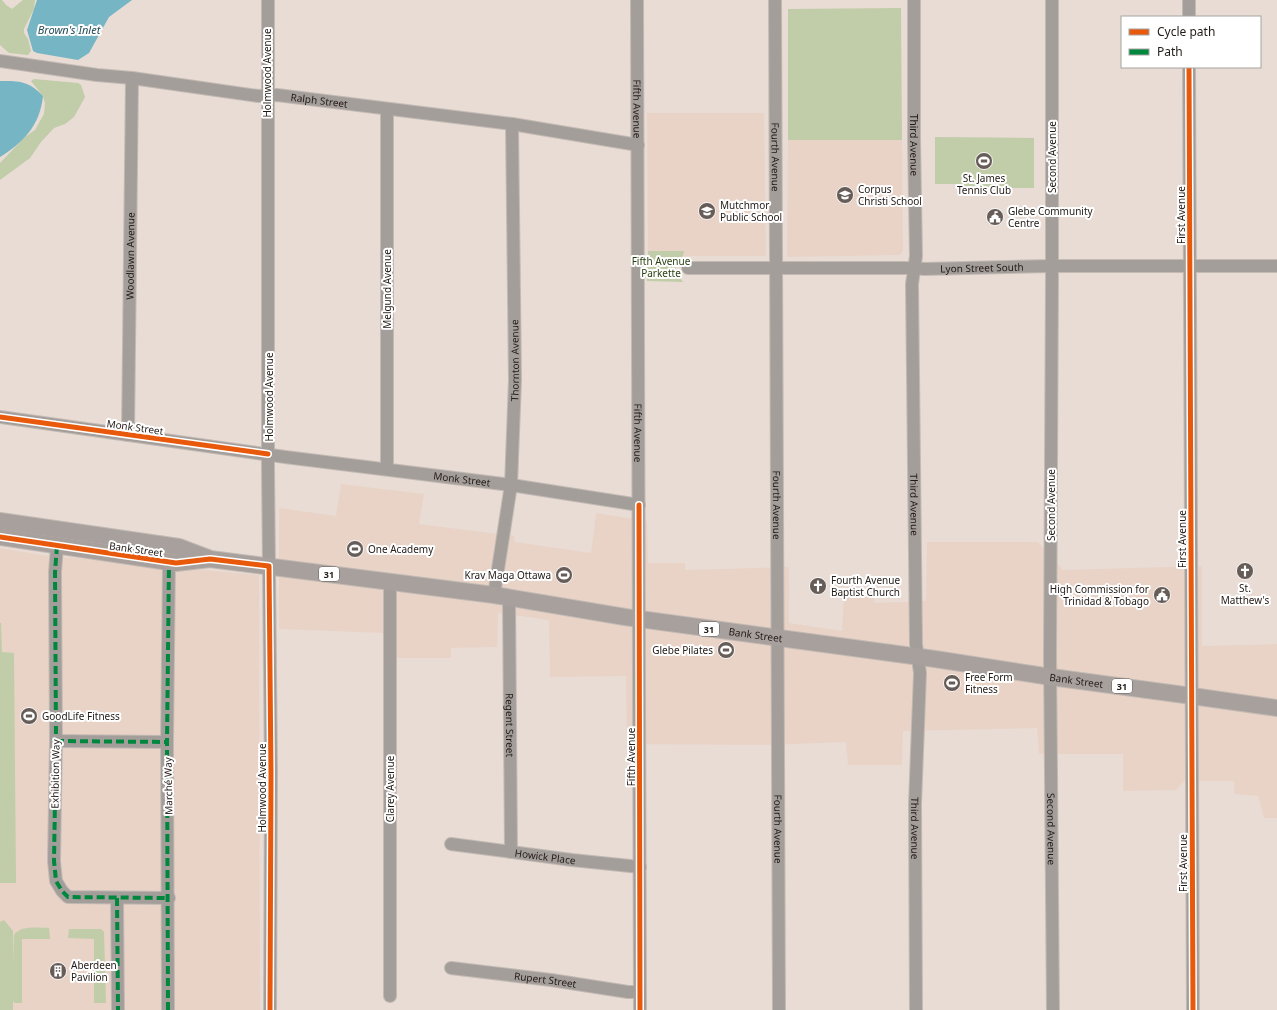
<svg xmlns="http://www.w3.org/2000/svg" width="1277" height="1010" font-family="'Noto Sans',sans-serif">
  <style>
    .built { fill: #e9d3c7 }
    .green { fill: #c1cca8 }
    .water { fill: #76b6c4 }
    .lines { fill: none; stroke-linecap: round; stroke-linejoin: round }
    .minor-casing { stroke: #c3bab4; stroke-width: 14 }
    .major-casing { stroke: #c3bab4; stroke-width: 18 }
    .minor { stroke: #a49e9b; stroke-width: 12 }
    .major { stroke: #a8a09d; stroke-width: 16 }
    .quiet { stroke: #00873e; stroke-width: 4; stroke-dasharray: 8 4; stroke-linecap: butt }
    .cycleway-casing { stroke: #fff; stroke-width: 8 }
    .cycleway { stroke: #e8590c; stroke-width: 5 }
    .labels { text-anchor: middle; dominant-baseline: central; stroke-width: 4; stroke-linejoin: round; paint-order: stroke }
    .shield { fill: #fff; stroke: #645e5b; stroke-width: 1 }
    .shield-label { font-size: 9px; font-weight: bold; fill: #211915 }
    .street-label { font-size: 10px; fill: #211915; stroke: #fff }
    .poi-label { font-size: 10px; fill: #211915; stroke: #fff; text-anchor: start }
    .park-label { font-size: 10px; fill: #2b4011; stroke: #fff }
    .water-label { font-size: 11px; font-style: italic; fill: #224d57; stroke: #fff }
  </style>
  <rect width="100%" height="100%" fill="#e8dcd5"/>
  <g class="built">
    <path d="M647 113H764L766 256H683V251H648Z"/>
    <path d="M788 140H902L903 251 900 255 787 257Z"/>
    <path d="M341 484 424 494 419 524 514 536 515 542 591 553 596 513 647 521 648 563H685V570L789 567V623L842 631 844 594 873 595 875 603 926 601 927 542H1038L1063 570 1202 566V646L1277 644V818H1264L1258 796 1234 794V781H1184L1176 790 1123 791V754H1039L1037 728 903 731 902 765H848L846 742 767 745 627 744 626 676 550 677 549 620 498 613 497 647 451 648V658H385V633L279 629V508L336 516Z"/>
    <path d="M0 548 42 555 259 575 260 1010H0Z"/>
  </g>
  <g class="green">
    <path d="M0 0H2L6 5 12 9 23 0H35L34 9 24 29V33L28 39 31 51 28 55 9 53 0 45Z"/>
    <path d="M901 8 902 140H788V9Z"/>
    <path d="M34 79 78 83 81 85 85 97 74 117 65 124 54 128 41 142 30 158 0 180V163L25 137 35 130 44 114 45 103 43 96 31 81Z"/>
    <path d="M935 137 1034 138V188H964V184H935Z"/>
    <path d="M648 251H684L683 256C671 266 675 271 683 282L647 281Z"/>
    <path d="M0 623H1L2 652 14 653 16 883H0Z"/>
    <path d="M4 920 13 931V963L14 935C21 925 38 928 49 928L50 939H22V1003H15L13 1001V1010H0V922Z"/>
    <path d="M69 929H101L104 932 106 1003H94V939L68 938Z"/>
  </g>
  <g class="water">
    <path d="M37 0H132L109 17 89 53 78 60 37 53 33 51 27 30Z"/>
    <path d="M0 81C21 81 28 81 43 96 40 125 24 142 0 157Z"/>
  </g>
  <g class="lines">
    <g class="minor-casing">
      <g id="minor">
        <path d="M268 0V467L271 774 270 1010"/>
        <path id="s1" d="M637 0 640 1010"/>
        <path id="s2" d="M775 0 779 1010"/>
        <path id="s3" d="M914 0V140L916 256 912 284 916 644 920 673 915 804 916 1010"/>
        <path id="s4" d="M1052 0V279L1050 657 1053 1010"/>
        <path d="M1189 0V17"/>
        <path id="s5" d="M0 61 97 75 132 78 258 96 277 95 512 124 638 145"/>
        <path d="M1189 67 1193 1010"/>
        <path d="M387 109V469"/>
        <path id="s6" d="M688 268H914L924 269 1052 266H1277"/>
        <path id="s7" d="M0 417 285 457 511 485 639 505"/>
        <path id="s8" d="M128 435 132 78"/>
        <path d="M57 546 55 572 56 741 54 861 56 881 62 891 68 897 169 898"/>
        <path d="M390 582V996"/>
        <path id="s9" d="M494 595 511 485 515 380 512 124"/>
        <path id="s10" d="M509 598 511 852"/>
        <path d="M56 741 167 742"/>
        <path id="s11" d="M451 844 572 860 640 867"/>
        <path d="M117 898 118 1010"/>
        <path id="s12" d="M451 968 551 980 628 992H640"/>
        <path d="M168 1010 167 742 169 562"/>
      </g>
    </g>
    <g class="major-casing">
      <g id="major">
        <path d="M0 521 179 547 208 558"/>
        <path id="s13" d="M0 537 169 562 176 563 210 559 494 595 625 617 935 659 1051 677 1192 696 1277 708"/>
      </g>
    </g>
    <use href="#minor" class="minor"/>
    <use href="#major" class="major"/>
    <g class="quiet">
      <path d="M57 546 55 572 56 741 54 861 56 881 62 891 68 897 169 898"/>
      <path d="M56 741 167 742"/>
      <path d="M117 898 118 1010"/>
      <path d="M168 1010 167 742 169 562"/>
    </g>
    <g class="cycleway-casing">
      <g id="cycleway">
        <path d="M1189 67 1193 1010"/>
        <path d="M0 417 268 454"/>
        <path d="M639 505 640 1010"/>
        <path d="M0 537 176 563 210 559 269 566 271 774 270 1010"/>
      </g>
    </g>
    <use href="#cycleway" class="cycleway"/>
  </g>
  <defs>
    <g id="stadium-disc" transform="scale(0.9)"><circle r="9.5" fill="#675d58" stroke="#fff"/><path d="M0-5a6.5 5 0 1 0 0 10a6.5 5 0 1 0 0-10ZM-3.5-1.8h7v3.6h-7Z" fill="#fff"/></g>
    <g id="school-disc" transform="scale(0.9)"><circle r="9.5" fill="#675d58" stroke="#fff"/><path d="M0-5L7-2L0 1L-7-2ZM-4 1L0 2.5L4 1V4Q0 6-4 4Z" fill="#fff"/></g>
    <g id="civic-disc" transform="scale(0.9)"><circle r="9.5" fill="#675d58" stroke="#fff"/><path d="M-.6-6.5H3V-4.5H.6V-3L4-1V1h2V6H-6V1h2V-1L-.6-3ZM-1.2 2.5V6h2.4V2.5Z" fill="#fff"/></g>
    <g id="church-disc" transform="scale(0.9)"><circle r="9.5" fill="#675d58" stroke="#fff"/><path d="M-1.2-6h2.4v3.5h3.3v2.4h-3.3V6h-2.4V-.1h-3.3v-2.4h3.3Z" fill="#fff"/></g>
    <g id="building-disc" transform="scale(0.9)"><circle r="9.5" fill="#675d58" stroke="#fff"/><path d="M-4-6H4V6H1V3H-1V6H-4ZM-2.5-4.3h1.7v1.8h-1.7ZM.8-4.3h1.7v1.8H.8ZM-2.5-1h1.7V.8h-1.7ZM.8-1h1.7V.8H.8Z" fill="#fff"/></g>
  </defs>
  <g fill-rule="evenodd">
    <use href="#stadium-disc" x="984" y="161"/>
    <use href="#school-disc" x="845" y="195"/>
    <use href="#school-disc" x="707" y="211"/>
    <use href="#civic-disc" x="995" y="217"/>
    <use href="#stadium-disc" x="355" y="549"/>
    <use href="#church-disc" x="1245" y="571"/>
    <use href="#stadium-disc" x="564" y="575"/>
    <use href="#church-disc" x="818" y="586"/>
    <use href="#civic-disc" x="1162" y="595"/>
    <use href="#stadium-disc" x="726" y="650"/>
    <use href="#stadium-disc" x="952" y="683"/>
    <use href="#stadium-disc" x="29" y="716"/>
    <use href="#building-disc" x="58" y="971"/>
  </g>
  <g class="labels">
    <g class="shield">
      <rect x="319" y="567" width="20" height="14" rx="3"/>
      <rect x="699" y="622" width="20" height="14" rx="3"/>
      <rect x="1112" y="679" width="20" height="14" rx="3"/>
    </g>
    <g class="shield-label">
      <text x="329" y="574">31</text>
      <text x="709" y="629">31</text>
      <text x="1122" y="686">31</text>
    </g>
    <g class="street-label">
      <text transform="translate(267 73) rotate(-90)">Holmwood Avenue</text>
      <text stroke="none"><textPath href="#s5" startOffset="322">Ralph Street</textPath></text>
      <text stroke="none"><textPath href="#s1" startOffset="109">Fifth Avenue</textPath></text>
      <text stroke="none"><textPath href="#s3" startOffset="145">Third Avenue</textPath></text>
      <text stroke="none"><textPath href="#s2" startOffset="157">Fourth Avenue</textPath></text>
      <text transform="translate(1052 157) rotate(-90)">Second Avenue</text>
      <text transform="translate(1181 215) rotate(-90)">First Avenue</text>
      <text stroke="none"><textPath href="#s8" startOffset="179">Woodlawn Avenue</textPath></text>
      <text stroke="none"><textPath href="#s6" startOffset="294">Lyon Street South</textPath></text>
      <text transform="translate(387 289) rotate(-90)">Melgund Avenue</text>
      <text stroke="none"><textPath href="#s9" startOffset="236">Thornton Avenue</textPath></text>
      <text transform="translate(269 397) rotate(-90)">Holmwood Avenue</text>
      <text transform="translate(135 427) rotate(8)">Monk Street</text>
      <text stroke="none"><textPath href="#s1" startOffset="433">Fifth Avenue</textPath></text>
      <text stroke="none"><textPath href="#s7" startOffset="466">Monk Street</textPath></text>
      <text stroke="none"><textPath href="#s2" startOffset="505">Fourth Avenue</textPath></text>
      <text stroke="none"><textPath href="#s3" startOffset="505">Third Avenue</textPath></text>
      <text transform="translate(1051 505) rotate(-90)">Second Avenue</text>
      <text transform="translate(1182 539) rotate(-90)">First Avenue</text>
      <text transform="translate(136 549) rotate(8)">Bank Street</text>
      <text stroke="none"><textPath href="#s13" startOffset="763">Bank Street</textPath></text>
      <text stroke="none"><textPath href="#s13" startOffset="1087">Bank Street</textPath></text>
      <text stroke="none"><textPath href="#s10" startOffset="127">Regent Street</textPath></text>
      <text transform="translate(631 757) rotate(-90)">Fifth Avenue</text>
      <text transform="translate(55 774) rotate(-89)">Exhibition Way</text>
      <text transform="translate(168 786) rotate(-91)">Marché Way</text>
      <text transform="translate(262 788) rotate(-90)">Holmwood Avenue</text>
      <text transform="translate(390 789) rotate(-90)">Clarey Avenue</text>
      <text stroke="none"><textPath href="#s2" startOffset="829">Fourth Avenue</textPath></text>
      <text stroke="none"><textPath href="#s3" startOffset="829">Third Avenue</textPath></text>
      <text stroke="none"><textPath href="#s4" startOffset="829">Second Avenue</textPath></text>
      <text stroke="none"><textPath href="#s11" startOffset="95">Howick Place</textPath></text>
      <text transform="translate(1183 863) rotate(-90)">First Avenue</text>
      <text stroke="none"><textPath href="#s12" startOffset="95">Rupert Street</textPath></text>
    </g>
    <g class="poi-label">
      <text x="984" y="178" text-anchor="middle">St. James<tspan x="984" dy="12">Tennis Club</tspan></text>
      <text x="858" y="189">Corpus<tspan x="858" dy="12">Christi School</tspan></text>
      <text x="720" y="205">Mutchmor<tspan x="720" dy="12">Public School</tspan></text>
      <text x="1008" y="211">Glebe Community<tspan x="1008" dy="12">Centre</tspan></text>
      <text x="368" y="549">One Academy</text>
      <text x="551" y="575" text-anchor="end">Krav Maga Ottawa</text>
      <text x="831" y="580">Fourth Avenue<tspan x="831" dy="12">Baptist Church</tspan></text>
      <text x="1245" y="588" text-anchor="middle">St.<tspan x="1245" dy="12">Matthew's</tspan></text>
      <text x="1149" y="589" text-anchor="end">High Commission for<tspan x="1149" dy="12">Trinidad &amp; Tobago</tspan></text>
      <text x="713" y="650" text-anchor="end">Glebe Pilates</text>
      <text x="965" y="677">Free Form<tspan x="965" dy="12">Fitness</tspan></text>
      <text x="42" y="716">GoodLife Fitness</text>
      <text x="71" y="965">Aberdeen<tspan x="71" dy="12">Pavilion</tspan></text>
    </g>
    <g class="park-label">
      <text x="661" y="261">Fifth Avenue<tspan x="661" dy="12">Parkette</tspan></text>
    </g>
    <g class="water-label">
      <text x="69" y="29">Brown's Inlet</text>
    </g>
  </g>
  <rect x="1121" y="16" width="140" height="52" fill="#ffffff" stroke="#a6a3a1"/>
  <rect x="1129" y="29" width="20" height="6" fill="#e8590c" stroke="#a6a3a1"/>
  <text x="1157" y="36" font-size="12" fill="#211915">Cycle path</text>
  <rect x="1129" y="49" width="20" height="6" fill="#00873e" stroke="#a6a3a1"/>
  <text x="1157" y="56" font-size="12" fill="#211915">Path</text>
</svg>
